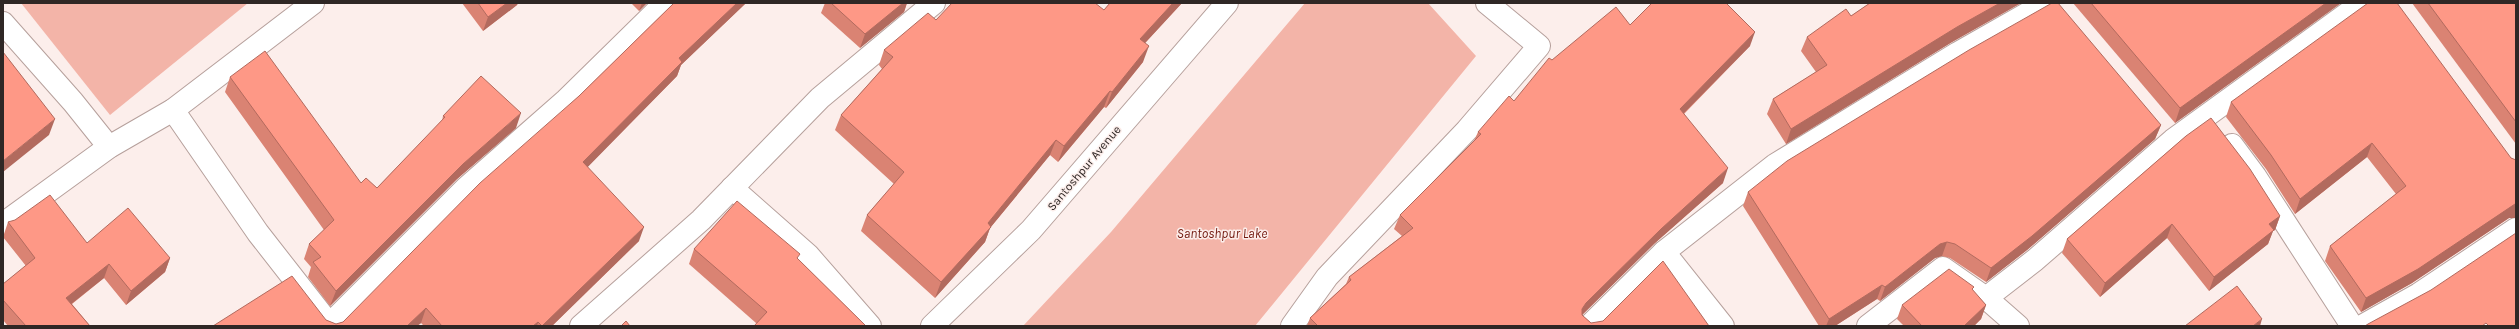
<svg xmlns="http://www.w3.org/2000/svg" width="2519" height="329" font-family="Karla,sans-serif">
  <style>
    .water { fill: #f3b4a8 }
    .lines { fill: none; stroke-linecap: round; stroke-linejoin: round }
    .street-casing { stroke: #b6a09c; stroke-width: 24 }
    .secondary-casing { stroke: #b6a09c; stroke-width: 24 }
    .street { stroke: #fff; stroke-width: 22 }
    .secondary { stroke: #fff; stroke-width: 22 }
    .wall { fill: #da8373 }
    .shaded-wall { fill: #b26a5e }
    .building { fill: #fe9886; stroke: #b26a5e }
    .labels { text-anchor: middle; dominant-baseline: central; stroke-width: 3; stroke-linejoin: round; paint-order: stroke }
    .street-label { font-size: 12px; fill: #2f2725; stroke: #fceeeb }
    .water-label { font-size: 13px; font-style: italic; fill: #71180d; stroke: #fceeeb }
  </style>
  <rect width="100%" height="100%" fill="#fceeeb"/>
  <g class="water">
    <path d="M21 3H248L110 115Z"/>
    <path d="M1305 3H1428L1476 56 1255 326H1023L1111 232Z"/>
  </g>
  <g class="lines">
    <g class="street-casing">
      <g id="street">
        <path d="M3 23 73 102 109 147"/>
        <path d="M173 110 258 233 326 320"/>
        <path d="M2232 145 2255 176 2352 326"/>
        <path d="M732 188 808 255 870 326"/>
        <path d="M3 224 109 147 173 110 313 3"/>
        <path d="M1664 252 1723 326"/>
        <path d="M1986 298 2018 326"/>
        <path d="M329 325 466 188 565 101 665 3"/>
        <path d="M581 326 701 220 820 98 934 3"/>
        <path d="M1292 326 1327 277 1467 130 1539 46 1487 3"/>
        <path d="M1589 326 1664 252 1775 165 1958 53 2046 3"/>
        <path d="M1868 326 1943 268 1986 298 2035 260 2173 140 2362 3"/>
        <path d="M2362 326 2419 294 2516 229"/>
      </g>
    </g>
    <g class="secondary-casing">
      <path id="secondary" d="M932 326 1031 230 1227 3"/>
    </g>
    <use href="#street" class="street"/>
    <use href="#secondary" class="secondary"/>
  </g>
  <g class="wall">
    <path d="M462 3H518L517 5 483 31Z"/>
    <path d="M631 3H647L639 11Z"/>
    <path d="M674 3H746L745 4 681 65 677 76 587 167 639 241 552 326H424L421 323 417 326H213L326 320 336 324 343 322 579 96Z"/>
    <path d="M825 3H907L904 12 860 48 821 13Z"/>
    <path d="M1110 3H1182L1145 43 1143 62 1106 108 1104 107 1058 162 1050 155 990 228 985 242 935 298 861 231 867 215 894 184 835 130 841 115 882 69 879 65 884 50 936 20 1104 10Z"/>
    <path d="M1870 3H2021L1952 42 1786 144 1767 114 1773 99 1816 72 1801 51 1807 37 1851 16Z"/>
    <path d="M2073 3H2341L2175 123Z"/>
    <path d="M2412 3H2516V144Z"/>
    <path d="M1630 25 1750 46 1684 114 1723 183 1655 243 1582 315 1591 323 1709 326H1307L1310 318 1346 284 1349 277 1402 236 1394 229 1400 215 1474 141 1478 132 1514 101 1552 60Z"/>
    <path d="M230 77 361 183 377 188 442 121 443 116 516 128 457 179 330 306 308 277 311 267 304 259 309 244 324 230 225 92Z"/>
    <path d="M2231 102 2511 158 2516 160V218H2509L2412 283 2361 312 2325 261 2330 246 2396 194 2367 157 2295 214 2266 169 2226 117Z"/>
    <path d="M2161 125 2155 139 2027 250 1986 282 1950 258 1942 256 1935 258 1880 301 1877 299 1835 326H1819L1743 206 1748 192Z"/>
    <path d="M2186 136 2280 216 2275 230 2273 231 2268 244 2209 291 2167 238 2100 297 2062 253 2067 239Z"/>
    <path d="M8 222 87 243 170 258 165 272 126 305 104 278 72 304 90 326H8L3 320V284L26 266 3 237Z"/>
    <path d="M694 249 798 259 866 326 756 323 689 264Z"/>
    <path d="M1973 291 1986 305 1981 319 1974 326H1904L1897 319 1902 305Z"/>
  </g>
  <g class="shaded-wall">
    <path d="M507 3H518L517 5 483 31 488 17Z"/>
    <path d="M642 3H647L639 11Z"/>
    <path d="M737 3H746L745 4 681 65 677 76 578 177 583 162 679 58Z"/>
    <path d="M903 3H907L904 12 860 48 865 34Z"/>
    <path d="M1173 3H1182L1134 55 1140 39Z"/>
    <path d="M2000 3H2021L1952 42 1786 144 1791 129 1957 27Z"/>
    <path d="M2326 3H2341L2175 123 2180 108Z"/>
    <path d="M1755 32 1750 46 1674 123 1680 109Z"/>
    <path d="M1149 46 1143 62 1106 108 1112 92Z"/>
    <path d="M1110 91 1104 107 1058 162 1064 146Z"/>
    <path d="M521 113 516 128 457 179 330 306 336 291 463 164Z"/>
    <path d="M55 119 49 135 3 172V161Z"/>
    <path d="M2161 125 2155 139 2027 250 1986 282 1991 268Z"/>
    <path d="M1056 140 1050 155 990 228 985 242 935 298 941 282 988 223Z"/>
    <path d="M2372 143 2367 157 2295 214 2300 199Z"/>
    <path d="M1728 168 1723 183 1655 243 1580 317 1582 309 1586 303 1661 229Z"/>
    <path d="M2515 204H2516V218H2509L2412 283 2361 312 2366 298Z"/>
    <path d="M2280 216 2275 230 2273 231 2268 244 2209 291 2214 277 2269 224Z"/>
    <path d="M2172 224 2167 238 2100 297 2105 283Z"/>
    <path d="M644 227 639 241 552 326H542Z"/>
    <path d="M1947 242 1942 256 1935 258 1880 301 1885 287 1940 244Z"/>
    <path d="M170 258 165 272 126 305 131 291Z"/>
    <path d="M109 264 104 278 61 312 66 298Z"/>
    <path d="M1882 285 1877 299 1835 326H1826L1829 319Z"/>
    <path d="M1986 305 1981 319 1974 326H1964Z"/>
    <path d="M426 308 421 323 417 326H407Z"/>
    <path d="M2262 319 2260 326H2253Z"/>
    <path d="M538 322 537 326H533Z"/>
  </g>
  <g class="building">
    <path d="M478 3H507L488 17Z"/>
    <path d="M674 3H737L679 58 682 62 583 162 644 227 542 326 538 322 533 326H442L426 308 407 326H213L292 276 326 320 336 324 343 322 480 183 579 96Z"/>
    <path d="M831 3H903L865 34Z"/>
    <path d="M952 3H1095L1104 10 1110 3H1173L1140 39 1149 46 1112 92 1110 91 1064 146 1056 140 988 223 991 227 941 282 867 215 904 172 841 115 893 57 884 50 928 13 936 20Z"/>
    <path d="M1652 3H1726L1755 32 1680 109 1728 168 1661 229 1586 303 1582 309V315L1591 323 1603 321 1663 261 1709 326H1318L1310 318 1351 280 1349 277 1413 228 1400 215 1481 134 1478 132 1509 96 1514 101 1549 58 1552 60 1616 7 1630 25Z"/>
    <path d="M1870 3H2000L1957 27 1791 129 1773 99 1827 65 1807 37 1846 9 1851 16Z"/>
    <path d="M2052 3H2058L2161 125 2032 236 1991 268 1955 244 1947 242 1940 244 1885 287 1882 285 1829 319 1748 192 1787 161 1969 50Z"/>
    <path d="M2091 3H2326L2180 108Z"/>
    <path d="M2368 3H2397L2511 158 2516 160V204H2515L2418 269 2366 298 2330 246 2406 186 2372 143 2300 199 2271 155 2231 102Z"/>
    <path d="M2428 3H2516V122Z"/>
    <path d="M265 51 361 183 366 178 377 188 445 117 443 116 481 76 521 113 463 164 336 291 313 262 321 257 309 244 334 220 230 77Z"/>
    <path d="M3 52 55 119 3 161Z"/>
    <path d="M2211 118 2250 169 2280 216 2269 224 2274 230 2214 277 2172 224 2105 283 2067 239 2186 136Z"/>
    <path d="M50 195 87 243 128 208 170 258 131 291 109 264 66 298 90 326H26L3 300V284L35 258 8 222 15 220Z"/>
    <path d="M737 201 800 254 797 258 866 326H754L767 312 694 249Z"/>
    <path d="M2516 233V326H2489L2486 323 2482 326H2365L2368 324 2431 290Z"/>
    <path d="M1949 269 1974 287 1972 289 1986 305 1964 326H1922L1902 305Z"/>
    <path d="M2237 286 2262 319 2253 326H2185Z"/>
    <path d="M626 321 630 326H621Z"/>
  </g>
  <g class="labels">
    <g class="street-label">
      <text transform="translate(1084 168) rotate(-50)">Santoshpur Avenue</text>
    </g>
    <g class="water-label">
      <text x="1222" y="233">Santoshpur Lake</text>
    </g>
  </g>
  <rect width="2519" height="329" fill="none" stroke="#2f2725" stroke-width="8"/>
</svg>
